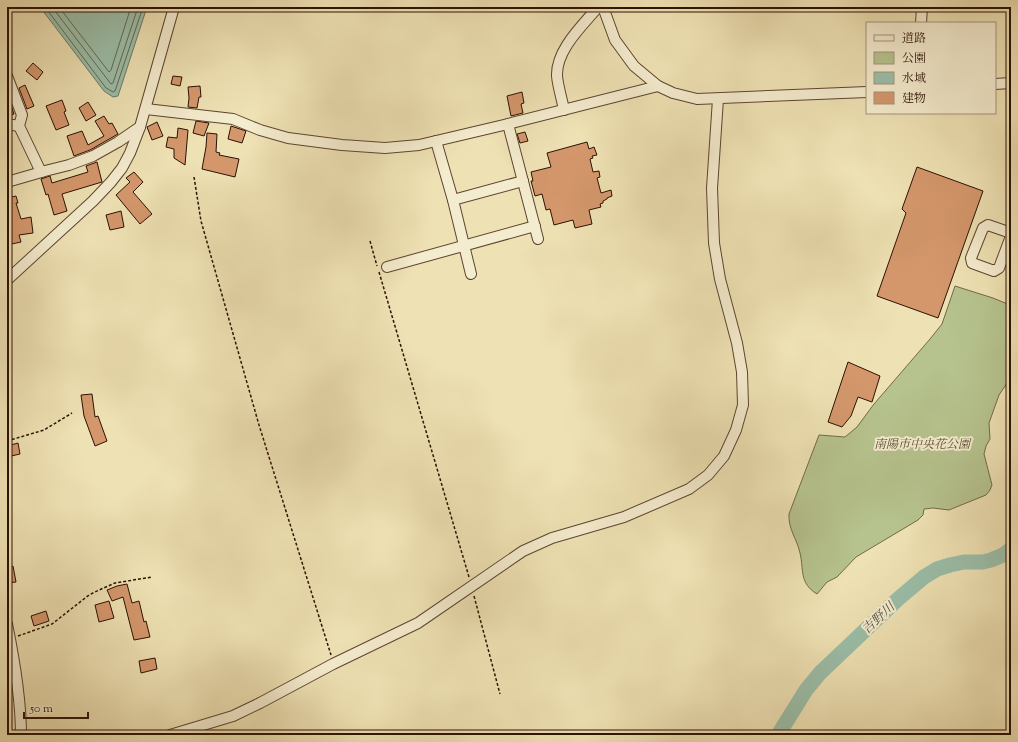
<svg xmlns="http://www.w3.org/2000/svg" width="1018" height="742" font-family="'Sorts Mill Goudy','Noto Serif JP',serif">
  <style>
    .green { fill: #b6c38e; stroke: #716a49 }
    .water { fill: #9bbea8; stroke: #6f7966 }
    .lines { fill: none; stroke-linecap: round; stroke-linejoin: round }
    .shore { stroke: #646856; stroke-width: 1 }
    .river { stroke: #9bbea8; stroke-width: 15 }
    .building { fill: #d4976c; stroke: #2c1104 }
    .minor-casing { stroke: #5c4530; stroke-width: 12 }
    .path { stroke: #2c1104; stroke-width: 1.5; stroke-dasharray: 3 2; stroke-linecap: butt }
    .minor { stroke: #f4ecce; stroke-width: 10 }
    .labels { text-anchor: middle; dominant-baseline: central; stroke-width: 4; stroke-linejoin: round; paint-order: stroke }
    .park-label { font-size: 12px; font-style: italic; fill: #5c4f34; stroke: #f4ecce }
    .water-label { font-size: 13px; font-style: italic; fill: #534e3d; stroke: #f4ecce }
  </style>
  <rect width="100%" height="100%" fill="#eee1b3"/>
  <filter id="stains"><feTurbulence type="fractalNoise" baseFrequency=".005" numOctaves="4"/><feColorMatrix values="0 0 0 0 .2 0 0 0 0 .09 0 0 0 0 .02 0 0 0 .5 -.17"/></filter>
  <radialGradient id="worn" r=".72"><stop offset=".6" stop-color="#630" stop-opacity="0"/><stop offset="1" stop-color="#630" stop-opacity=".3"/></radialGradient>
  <path class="green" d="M955 286 993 298 1010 305 1011 304V377L999 395 989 423 990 439 986 446 984 454 992 485 990 490 986 495 949 510 933 508 924 509 923 515 918 520 856 557 837 577 827 582 817 594C799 583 804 570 800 553 797 539 788 529 789 514L819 435 845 437 857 427 874 404 930 339 942 324Z"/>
  <path class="water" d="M40 7H147L118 96 113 97 104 91Z"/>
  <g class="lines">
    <g class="shore">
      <path d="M45 7 106 88 113 92 115 91 143 7"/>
      <path d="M52 7 111 84 113 83 138 7"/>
      <path d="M59 7 109 72 111 70 131 7"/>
    </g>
    <path class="river" d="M778 735 806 690 820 673 898 599 924 577 937 569 950 565 964 562H983L991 560 1003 555 1011 549"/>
  </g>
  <g class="building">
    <path d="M33 63 43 72 37 80 26 71Z"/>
    <path d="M173 76 182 77 180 86 171 84Z"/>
    <path d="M25 85 34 106 27 109 19 88Z"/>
    <path d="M200 86 201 97H199L197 108 188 107 189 98 188 87Z"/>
    <path d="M522 92 524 103 521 104 523 113 511 116 507 96Z"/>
    <path d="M7 94 14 114 7 116Z"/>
    <path d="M62 100 66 111 64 112 69 125 56 130 46 106Z"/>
    <path d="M88 102 96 115 86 121 79 108Z"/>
    <path d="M104 116 109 124 112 123 118 134 90 150 74 156 67 136 82 131 88 145 104 136 95 121Z"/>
    <path d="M196 121 209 123 204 136 193 133Z"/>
    <path d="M157 122 163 136 152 140 147 127Z"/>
    <path d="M231 126 246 131 242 143 228 139Z"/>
    <path d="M178 128 188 130 185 165 174 158V149L166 147 168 137 177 138Z"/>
    <path d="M525 132 528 141 520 143 517 134Z"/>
    <path d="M207 133 217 134 216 152 220 153 219 155 239 159 235 177 202 169 206 147Z"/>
    <path d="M587 142 589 149 594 147 597 155 592 156 593 158 590 159 593 172 599 171 600 177 597 178 601 193 611 190 612 196 607 198V199L603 201V203L600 204 601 207 589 210 592 224 575 228 573 220 554 225 550 209 546 210 542 194 535 196 531 181H533L531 172 551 167 547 153Z"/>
    <path d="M97 162 102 182 62 194 67 211 54 215 48 194 46 195 41 179 50 176 52 183 88 172 86 166Z"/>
    <path d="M917 167 983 191 938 318 877 296 906 213 902 209Z"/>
    <path d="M134 172 143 182 133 192 152 214 140 224 116 195 130 182 126 178Z"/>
    <path d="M16 196 18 203H16L21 219 31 217 33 233 19 235 21 242 7 245V198Z"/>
    <path d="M121 211 124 227 110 230 106 215Z"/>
    <path d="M848 362 880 376 872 402 858 397 851 416 842 427 828 422Z"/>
    <path d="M92 394 95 417 98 416 107 441 95 446 84 416 81 395Z"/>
    <path d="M18 443 20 454 7 457V446Z"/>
    <path d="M13 566 16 582 7 583V568Z"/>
    <path d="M127 584 132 603 139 601 144 622 146 621 150 637 134 640 123 597 112 601 107 590 117 586Z"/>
    <path d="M109 601 114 618 99 622 95 605Z"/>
    <path d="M46 611 49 621 34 626 31 616Z"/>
    <path d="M155 658 157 669 141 673 139 661Z"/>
  </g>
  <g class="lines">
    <g class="minor-casing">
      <g id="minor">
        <path d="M603 7 615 40 634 66 658 86 673 93 697 99 867 92"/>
        <path d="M921 23 922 7"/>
        <path d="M7 76 22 115 19 126 41 172"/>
        <path d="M995 84 1011 83"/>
        <path d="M146 109 233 119 260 130 288 138 342 145 385 148 419 145 508 124 658 86"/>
        <path d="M564 110C562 99 558 87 557 76 556 50 582 26 598 7"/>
        <path d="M7 124 19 126"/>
        <path d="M508 124 538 239"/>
        <path d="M436 141 453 200 471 274"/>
        <path d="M7 182 45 171 69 165 93 156 118 142 140 127"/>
        <path d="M453 200 523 181"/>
        <path d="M1011 233 988 225 983 228 971 258 972 263 994 271 999 268 1011 236"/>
        <path d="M387 267 535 226"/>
        <path d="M7 280 93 201 111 182 122 168 130 153 140 127 174 7"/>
        <path d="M7 624C14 658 21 700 21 735"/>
        <path d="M170 735 233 716 260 703 333 664 418 623 523 551 552 538 624 517 689 489 708 475 724 456 736 430 743 405 742 372 737 343 720 279 714 243 712 188 718 99"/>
      </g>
    </g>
    <g class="path">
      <path d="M194 177 201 221 259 425 331 655"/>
      <path d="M370 241 377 266"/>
      <path d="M379 272 469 577"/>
      <path d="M7 441 44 430 72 413"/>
      <path d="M474 596 500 694"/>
      <path d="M18 636 52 624 89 595 99 590 115 583 152 577"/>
    </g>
    <use href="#minor" class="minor"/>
  </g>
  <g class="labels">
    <g class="park-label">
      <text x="922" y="445">南陽市中央花公園</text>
    </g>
    <g class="water-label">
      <text transform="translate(879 619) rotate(-43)">吉野川</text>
    </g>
  </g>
  <rect width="1018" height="742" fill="none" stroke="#eee1b3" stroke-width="24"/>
  <rect x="8" y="8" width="1002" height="726" fill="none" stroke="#2c1104" stroke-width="2"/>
  <rect x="12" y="12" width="994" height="718" fill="none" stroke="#2c1104"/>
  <rect x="866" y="22" width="130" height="92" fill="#f4ecce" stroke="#a4947d"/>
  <rect x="874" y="35" width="20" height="6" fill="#f4ecce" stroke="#a4947d"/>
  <text x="902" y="42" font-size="12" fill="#2c1104">道路</text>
  <rect x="874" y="52" width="20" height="12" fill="#b6c38e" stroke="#a4947d"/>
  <text x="902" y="62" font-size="12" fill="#2c1104">公園</text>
  <rect x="874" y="72" width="20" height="12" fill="#9bbea8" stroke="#a4947d"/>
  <text x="902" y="82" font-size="12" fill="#2c1104">水域</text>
  <rect x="874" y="92" width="20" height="12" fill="#d4976c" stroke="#a4947d"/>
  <text x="902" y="102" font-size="12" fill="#2c1104">建物</text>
  <path d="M24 712v6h64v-6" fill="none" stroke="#2c1104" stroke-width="2"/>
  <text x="30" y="712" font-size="12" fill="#2c1104" stroke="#f4ecce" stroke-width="3" paint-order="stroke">50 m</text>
  <rect width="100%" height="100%" filter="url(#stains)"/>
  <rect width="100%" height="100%" fill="url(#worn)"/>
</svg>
